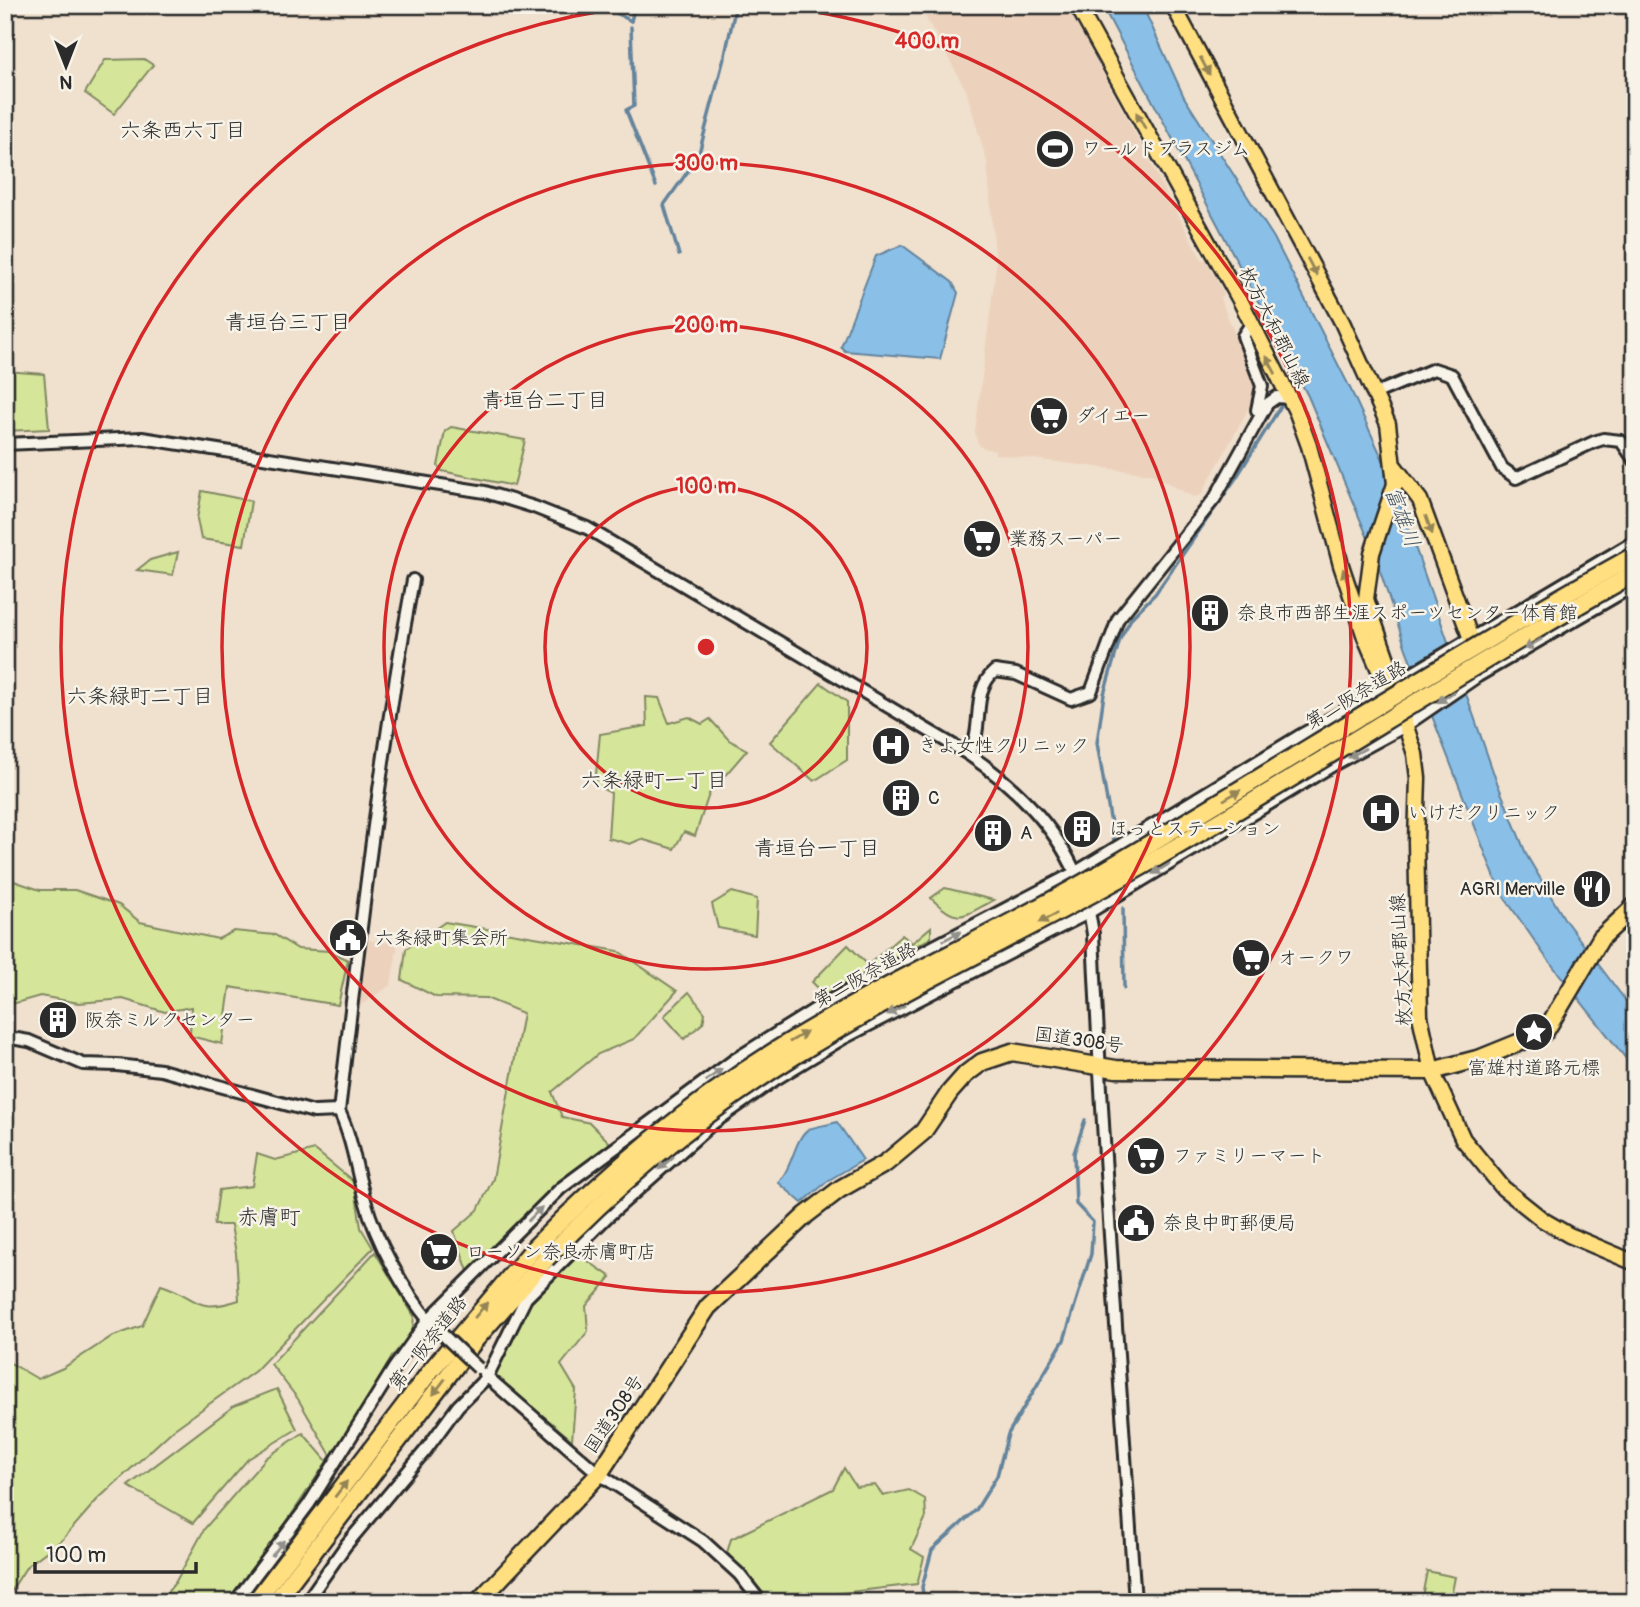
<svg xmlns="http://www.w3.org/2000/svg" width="1640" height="1607" font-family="Pangolin,'Klee One',sans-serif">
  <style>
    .built { fill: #ecd2bc }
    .green { fill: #d5e69a; stroke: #808862; stroke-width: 2 }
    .water { fill: #8abfe7; stroke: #64849c; stroke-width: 2 }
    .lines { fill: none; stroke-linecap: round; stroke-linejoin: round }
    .stream { stroke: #64849c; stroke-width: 3.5 }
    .minor-casing { stroke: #2b2b2b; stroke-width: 16 }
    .major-casing { stroke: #2b2b2b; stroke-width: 19 }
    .highway-casing { stroke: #2b2b2b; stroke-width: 21 }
    .minor { stroke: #f7f3e8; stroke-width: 10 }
    .major { stroke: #ffdf80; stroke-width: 14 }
    .highway { stroke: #ffdf80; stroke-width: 16 }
    .minor-bridge-casing { stroke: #2b2b2b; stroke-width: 16; stroke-linecap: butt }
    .highway-bridge-casing { stroke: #2b2b2b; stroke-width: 21; stroke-linecap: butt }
    .minor-bridge { stroke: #f7f3e8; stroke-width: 10 }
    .highway-bridge { stroke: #ffdf80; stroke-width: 16 }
    .oneway { fill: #958556 }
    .oneway2 { fill: #918f8a }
    .ring { fill: none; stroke: #d62828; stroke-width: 3.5 }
    .labels { text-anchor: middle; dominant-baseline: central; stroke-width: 5; stroke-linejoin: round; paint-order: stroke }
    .poi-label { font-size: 19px; fill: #2b2b2b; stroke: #f7f3e8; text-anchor: start }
    .street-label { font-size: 19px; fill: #2b2b2b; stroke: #f7f3e8 }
    .neighbourhood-label { font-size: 21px; fill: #2b2b2b; stroke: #f7f3e8 }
    .water-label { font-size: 21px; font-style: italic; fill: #485763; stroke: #f7f3e8 }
    .centre { fill: #d62828; stroke: #f7f3e8; stroke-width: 3.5 }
    .ring-label { font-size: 21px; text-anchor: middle; font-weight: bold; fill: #d62828; stroke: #f7f3e8; stroke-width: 5; stroke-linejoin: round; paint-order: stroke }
  </style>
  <rect width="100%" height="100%" fill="#f0e0ce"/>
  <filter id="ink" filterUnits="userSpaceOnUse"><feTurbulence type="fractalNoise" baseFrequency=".0143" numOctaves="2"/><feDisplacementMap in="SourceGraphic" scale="14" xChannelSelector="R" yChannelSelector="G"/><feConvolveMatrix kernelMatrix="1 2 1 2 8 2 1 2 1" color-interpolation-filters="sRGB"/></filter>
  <g filter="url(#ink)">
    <g class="built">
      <path d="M919 5H1067L1202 260 1206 259 1224 294 1220 298 1256 385V395L1201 495 1193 497 1152 474 995 454V451L981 447 977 441 975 432 996 266 987 162 966 90Z"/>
      <path d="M366 940 398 944 391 985 358 1007Z"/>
    </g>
    <g class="green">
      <path d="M144 59 153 65 114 114 85 93 105 60Z"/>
      <path d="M5 371 44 374 49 429 5 431Z"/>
      <path d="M451 427 525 440 514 486 442 471 438 466 445 431Z"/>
      <path d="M202 491 251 501 244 545 201 539 197 519Z"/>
      <path d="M178 552 173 575 137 570 150 560Z"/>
      <path d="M821 683 847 702V760L814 781 770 742Z"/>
      <path d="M646 697 659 698 669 723 689 717 702 724 710 719 729 740 747 750 709 794 695 836 684 832 674 849 641 839 630 844 608 838 611 793 595 785 600 734 647 726Z"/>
      <path d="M5 878 40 890H75L119 905 140 922 218 939 234 931 275 935 298 949 330 951 348 960 338 1005 230 987 222 1044 190 1036 191 1007 165 1012 123 999 79 1003 40 996 5 1006Z"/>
      <path d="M945 888 994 900C963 916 959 926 931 898Z"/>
      <path d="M732 892 757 899 755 935 718 928 712 904Z"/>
      <path d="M445 922 618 951 677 991 634 1039 598 1054 552 1092 562 1117 590 1123 614 1147 469 1274 454 1231 478 1210 493 1179 523 1013 486 998 436 997 402 980 406 949Z"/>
      <path d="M931 927V938L825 995 812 982 848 945 868 965 902 935 912 943Z"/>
      <path d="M689 992 705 1013 703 1023 684 1039 664 1016Z"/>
      <path d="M315 1150 354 1182 361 1228 373 1248 255 1371 173 1430 97 1500 63 1539 27 1566 5 1600V1360L38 1379 63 1368 111 1337 142 1326 161 1285C198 1296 194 1315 239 1300L236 1253 231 1225H214L219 1190 252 1186 257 1154 275 1160Z"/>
      <path d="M375 1252 414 1316 412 1335 393 1355 333 1459 298 1399 271 1364Z"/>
      <path d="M579 1255 611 1277 586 1306 588 1331 561 1365 576 1390 572 1440 488 1370 531 1303Z"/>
      <path d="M277 1389 297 1429 248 1459 193 1523 128 1486 234 1406Z"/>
      <path d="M303 1433 327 1461 284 1526 228 1602H159L175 1583 205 1528 266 1458Z"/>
      <path d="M844 1468 856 1487 875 1485 883 1496 909 1490 925 1499 926 1517 911 1549 924 1557 917 1584 807 1597 809 1602H771L727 1553 731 1539 833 1489Z"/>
      <path d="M1427 1571 1455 1577 1450 1602H1421Z"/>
    </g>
    <g class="water">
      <path d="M1102 5H1142L1184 97 1274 238 1350 388 1390 475 1496 780 1527 856 1565 920 1635 1013V1070L1545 956 1500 891 1406 649 1373 550 1308 396Z"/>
      <path d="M902 245 952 282 958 293 940 359 845 351 841 347 876 256Z"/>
      <path d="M837 1122 863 1160 829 1180 802 1203 778 1182C793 1168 795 1136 809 1129 817 1126 828 1125 837 1122Z"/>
    </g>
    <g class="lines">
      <g class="stream">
        <path d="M602 5 631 21"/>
        <path d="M631 21 634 9 638 5"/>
        <path d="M631 27 634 106 626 110 656 186"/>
        <path d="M725 55 736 5"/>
        <path d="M679 255 664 205 698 157 724 58"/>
        <path d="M1114 841 1097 743 1104 694 1120 639 1132 617 1155 594 1236 478 1284 401"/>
        <path d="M1123 908 1124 988"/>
        <path d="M924 1602 922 1587 932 1550 976 1510 997 1476 1008 1434 1064 1340 1091 1254 1093 1222 1076 1204 1074 1153 1085 1120"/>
      </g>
      <g class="minor-casing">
        <g id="minor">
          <path d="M1251 324 1243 336 1262 386 1257 410"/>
          <path d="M1374 394 1434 369 1452 375 1502 468 1516 478 1594 442 1603 439 1621 441 1635 461"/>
          <path d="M5 444 142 438 485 492 534 507 587 528 968 754C1032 797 1082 855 1093 934 1103 1157 1120 1379 1135 1602"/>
          <path d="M413 580C380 755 360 934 339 1111 353 1140 356 1170 365 1200 376 1241 404 1291 431 1323"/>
          <path d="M968 754C986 729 969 692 995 671L1016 674 1071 699 1091 692 1118 619 1215 498 1267 404 1277 397 1288 398"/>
          <path d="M5 1037 29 1041 83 1064 117 1065 161 1070 314 1112 339 1111"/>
          <path d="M484 1374 599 1474 703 1541 739 1574 761 1602"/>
          <path d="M235 1602 309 1504 394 1368 428 1320 561 1188 734 1060 825 1003 1076 872 1299 736 1406 677 1635 541"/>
          <path d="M306 1602 346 1545 425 1451 458 1406 487 1377 526 1298 606 1218 712 1124 776 1079 842 1039 1090 912 1335 764 1405 726 1478 676 1635 585"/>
        </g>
      </g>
      <g class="major-casing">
        <g id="major">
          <path d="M1077 5 1241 302 1297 413 1309 446 1341 565 1365 637 1379 670 1391 684"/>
          <path d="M1173 5 1342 322 1388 424 1395 484 1372 553 1366 599 1389 665 1392 685 1415 754 1418 778 1416 841 1420 1016 1432 1071 1463 1139 1503 1188 1543 1220 1569 1235 1635 1263"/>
          <path d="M1395 467 1420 500 1471 639"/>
        </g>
      </g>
      <g class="highway-casing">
        <g id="highway">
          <path d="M255 1602 432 1369 535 1247"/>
          <path d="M275 1602 476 1339 546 1259"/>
          <path d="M478 1602 599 1474 708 1307 806 1215 840 1189 886 1163 923 1132 950 1092 966 1074 982 1062 1012 1052 1116 1069 1432 1071 1481 1058 1545 1032 1601 938 1635 906"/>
        </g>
      </g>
      <use href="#minor" class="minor"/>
      <use href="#major" class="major"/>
      <use href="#highway" class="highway"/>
      <g class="minor-bridge-casing">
        <path id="minor-bridge" d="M438 1330 478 1368"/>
      </g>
      <g class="highway-bridge-casing">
        <g id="highway-bridge">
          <path d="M535 1247C611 1169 696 1099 789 1042 884 984 986 938 1083 883 1268 775 1448 659 1635 555"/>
          <path d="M546 1259C621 1180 704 1112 796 1055 912 983 1037 927 1155 859 1317 766 1472 664 1635 573"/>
        </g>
      </g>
      <use href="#minor-bridge" class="minor-bridge"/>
      <use href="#highway-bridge" class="highway-bridge"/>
    </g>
    <defs><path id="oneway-solid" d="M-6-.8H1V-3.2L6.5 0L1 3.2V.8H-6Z" transform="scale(1.75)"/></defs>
    <g class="oneway">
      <use href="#oneway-solid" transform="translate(1205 66) rotate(62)"/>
      <use href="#oneway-solid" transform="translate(1141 121) rotate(-119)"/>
      <use href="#oneway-solid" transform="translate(1312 267) rotate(62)"/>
      <use href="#oneway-solid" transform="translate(1271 365) rotate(-118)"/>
      <use href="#oneway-solid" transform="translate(1429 525) rotate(70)"/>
      <use href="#oneway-solid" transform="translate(1346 578) rotate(-108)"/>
      <use href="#oneway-solid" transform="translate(1232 795) rotate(-31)"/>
      <use href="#oneway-solid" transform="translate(1048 918) rotate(152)"/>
      <use href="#oneway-solid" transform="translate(798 1037) rotate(-30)"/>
      <use href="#oneway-solid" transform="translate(481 1310) rotate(-50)"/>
      <use href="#oneway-solid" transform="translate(439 1387) rotate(127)"/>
      <use href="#oneway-solid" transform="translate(341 1489) rotate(-52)"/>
    </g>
    <g class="oneway2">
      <use href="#oneway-solid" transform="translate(1533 644) rotate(150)"/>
      <use href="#oneway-solid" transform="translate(1446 697) rotate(147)"/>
      <use href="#oneway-solid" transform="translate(1357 753) rotate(151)"/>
      <use href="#oneway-solid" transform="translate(1161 869) rotate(149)"/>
      <use href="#oneway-solid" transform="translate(952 936) rotate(-27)"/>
      <use href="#oneway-solid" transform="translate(896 1010) rotate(152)"/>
      <use href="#oneway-solid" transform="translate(714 1075) rotate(-36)"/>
      <use href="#oneway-solid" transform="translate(666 1163) rotate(139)"/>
      <use href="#oneway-solid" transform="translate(535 1214) rotate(-45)"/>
      <use href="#oneway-solid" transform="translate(278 1548) rotate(-52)"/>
    </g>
  </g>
  <g class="ring">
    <circle cx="706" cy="647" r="161"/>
    <circle cx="706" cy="647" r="322"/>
    <circle cx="706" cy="647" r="484"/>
    <path d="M773 6A645 645 0 1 1 639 6"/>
  </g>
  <defs>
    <g id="stadium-disc" transform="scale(2.0125)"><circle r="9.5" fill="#2b2b2b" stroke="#f7f3e8"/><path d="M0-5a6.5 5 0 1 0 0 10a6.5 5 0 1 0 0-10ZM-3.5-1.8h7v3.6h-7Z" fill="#fff"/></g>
    <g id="supermarket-disc" transform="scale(2.0125)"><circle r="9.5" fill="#2b2b2b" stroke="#f7f3e8"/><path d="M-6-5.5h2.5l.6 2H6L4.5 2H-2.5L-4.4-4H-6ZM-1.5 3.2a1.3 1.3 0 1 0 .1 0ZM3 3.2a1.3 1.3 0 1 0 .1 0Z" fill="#fff"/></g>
    <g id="building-disc" transform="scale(2.0125)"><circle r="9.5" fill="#2b2b2b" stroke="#f7f3e8"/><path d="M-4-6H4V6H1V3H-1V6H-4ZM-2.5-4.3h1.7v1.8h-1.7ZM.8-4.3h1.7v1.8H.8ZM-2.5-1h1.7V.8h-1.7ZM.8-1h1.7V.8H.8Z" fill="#fff"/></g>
    <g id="hospital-disc" transform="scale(2.0125)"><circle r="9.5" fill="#2b2b2b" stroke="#f7f3e8"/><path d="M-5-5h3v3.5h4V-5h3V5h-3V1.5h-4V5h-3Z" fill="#fff"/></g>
    <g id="restaurant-disc" transform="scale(2.0125)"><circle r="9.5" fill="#2b2b2b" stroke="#f7f3e8"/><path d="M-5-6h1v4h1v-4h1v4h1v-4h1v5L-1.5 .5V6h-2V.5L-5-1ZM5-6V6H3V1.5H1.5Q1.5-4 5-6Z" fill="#fff"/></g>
    <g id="civic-disc" transform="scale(2.0125)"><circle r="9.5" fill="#2b2b2b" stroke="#f7f3e8"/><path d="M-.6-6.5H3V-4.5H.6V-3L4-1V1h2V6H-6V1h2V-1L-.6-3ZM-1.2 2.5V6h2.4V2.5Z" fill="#fff"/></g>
    <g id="sight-disc" transform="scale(2.0125)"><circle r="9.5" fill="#2b2b2b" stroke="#f7f3e8"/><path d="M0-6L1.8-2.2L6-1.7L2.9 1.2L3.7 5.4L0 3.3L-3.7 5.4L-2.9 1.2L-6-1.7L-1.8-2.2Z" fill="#fff"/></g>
  </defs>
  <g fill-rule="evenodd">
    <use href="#stadium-disc" x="1055" y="149"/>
    <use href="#supermarket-disc" x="1049" y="416"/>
    <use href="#supermarket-disc" x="982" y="539"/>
    <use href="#building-disc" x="1210" y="613"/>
    <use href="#hospital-disc" x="891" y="746"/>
    <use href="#building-disc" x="901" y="798"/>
    <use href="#hospital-disc" x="1381" y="813"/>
    <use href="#building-disc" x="1082" y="829"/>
    <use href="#building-disc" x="993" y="833"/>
    <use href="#restaurant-disc" x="1592" y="889"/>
    <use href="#civic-disc" x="348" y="938"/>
    <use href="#supermarket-disc" x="1251" y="958"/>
    <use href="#building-disc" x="58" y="1020"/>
    <use href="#sight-disc" x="1534" y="1032"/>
    <use href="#supermarket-disc" x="1146" y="1156"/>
    <use href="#civic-disc" x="1136" y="1223"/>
    <use href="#supermarket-disc" x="439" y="1252"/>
  </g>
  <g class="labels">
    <g class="poi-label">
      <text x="1082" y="149">ワールドプラスジム</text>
      <text x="1076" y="416">ダイエー</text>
      <text x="1009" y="539">業務スーパー</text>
      <text x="1237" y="613">奈良市西部生涯スポーツセンター体育館</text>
      <text x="918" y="746">きよ女性クリニック</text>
      <text x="928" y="798">C</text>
      <text x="1408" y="813">いけだクリニック</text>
      <text x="1109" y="829">ほっとステーション</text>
      <text x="1020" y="833">A</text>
      <text x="1565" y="889" text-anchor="end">AGRI Merville</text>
      <text x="375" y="938">六条緑町集会所</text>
      <text x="1278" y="958">オークワ</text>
      <text x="85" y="1020">阪奈ミルクセンター</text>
      <text x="1534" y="1068" text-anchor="middle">富雄村道路元標</text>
      <text x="1173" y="1156">ファミリーマート</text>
      <text x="1163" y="1223">奈良中町郵便局</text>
      <text x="466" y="1252">ローソン奈良赤膚町店</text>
    </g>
    <g class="street-label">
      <text transform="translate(1274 327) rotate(63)">枚方大和郡山線</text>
      <text transform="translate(1356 695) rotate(-31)">第二阪奈道路</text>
      <text transform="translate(1401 960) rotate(-93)">枚方大和郡山線</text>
      <text transform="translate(865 975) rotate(-29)">第二阪奈道路</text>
      <text transform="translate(1079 1040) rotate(8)">国道308号</text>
      <text transform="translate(428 1343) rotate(-52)">第二阪奈道路</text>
      <text transform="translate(614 1414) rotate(-56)">国道308号</text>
    </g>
    <g class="neighbourhood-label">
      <text x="183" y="130">六条西六丁目</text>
      <text x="288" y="322">青垣台三丁目</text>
      <text x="545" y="400">青垣台二丁目</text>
      <text x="140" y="696">六条緑町二丁目</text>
      <text x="654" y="780">六条緑町一丁目</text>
      <text x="817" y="848">青垣台一丁目</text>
      <text x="269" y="1217">赤膚町</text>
    </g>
    <g class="water-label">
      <text transform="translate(1402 517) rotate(69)">富雄川</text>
    </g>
  </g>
  <circle cx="706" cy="647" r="10" class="centre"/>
  <g class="ring-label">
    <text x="927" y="48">400 m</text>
    <text x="706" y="170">300 m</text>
    <text x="706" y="332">200 m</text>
    <text x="706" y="493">100 m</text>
  </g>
  <rect width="1640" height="1607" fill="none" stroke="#f7f3e8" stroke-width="28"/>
  <rect x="14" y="14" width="1612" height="1579" fill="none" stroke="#2b2b2b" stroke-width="2.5" filter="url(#ink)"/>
  <g transform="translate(66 66) rotate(180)" stroke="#f7f3e8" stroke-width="5" paint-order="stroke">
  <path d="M0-5L12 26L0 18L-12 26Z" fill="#2b2b2b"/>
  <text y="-10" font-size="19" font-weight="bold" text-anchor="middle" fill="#2b2b2b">N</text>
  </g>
  <path d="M35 1562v10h161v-10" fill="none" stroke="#2b2b2b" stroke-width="3.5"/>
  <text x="46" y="1562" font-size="21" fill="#2b2b2b" stroke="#f7f3e8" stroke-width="5" paint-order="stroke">100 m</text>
</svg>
